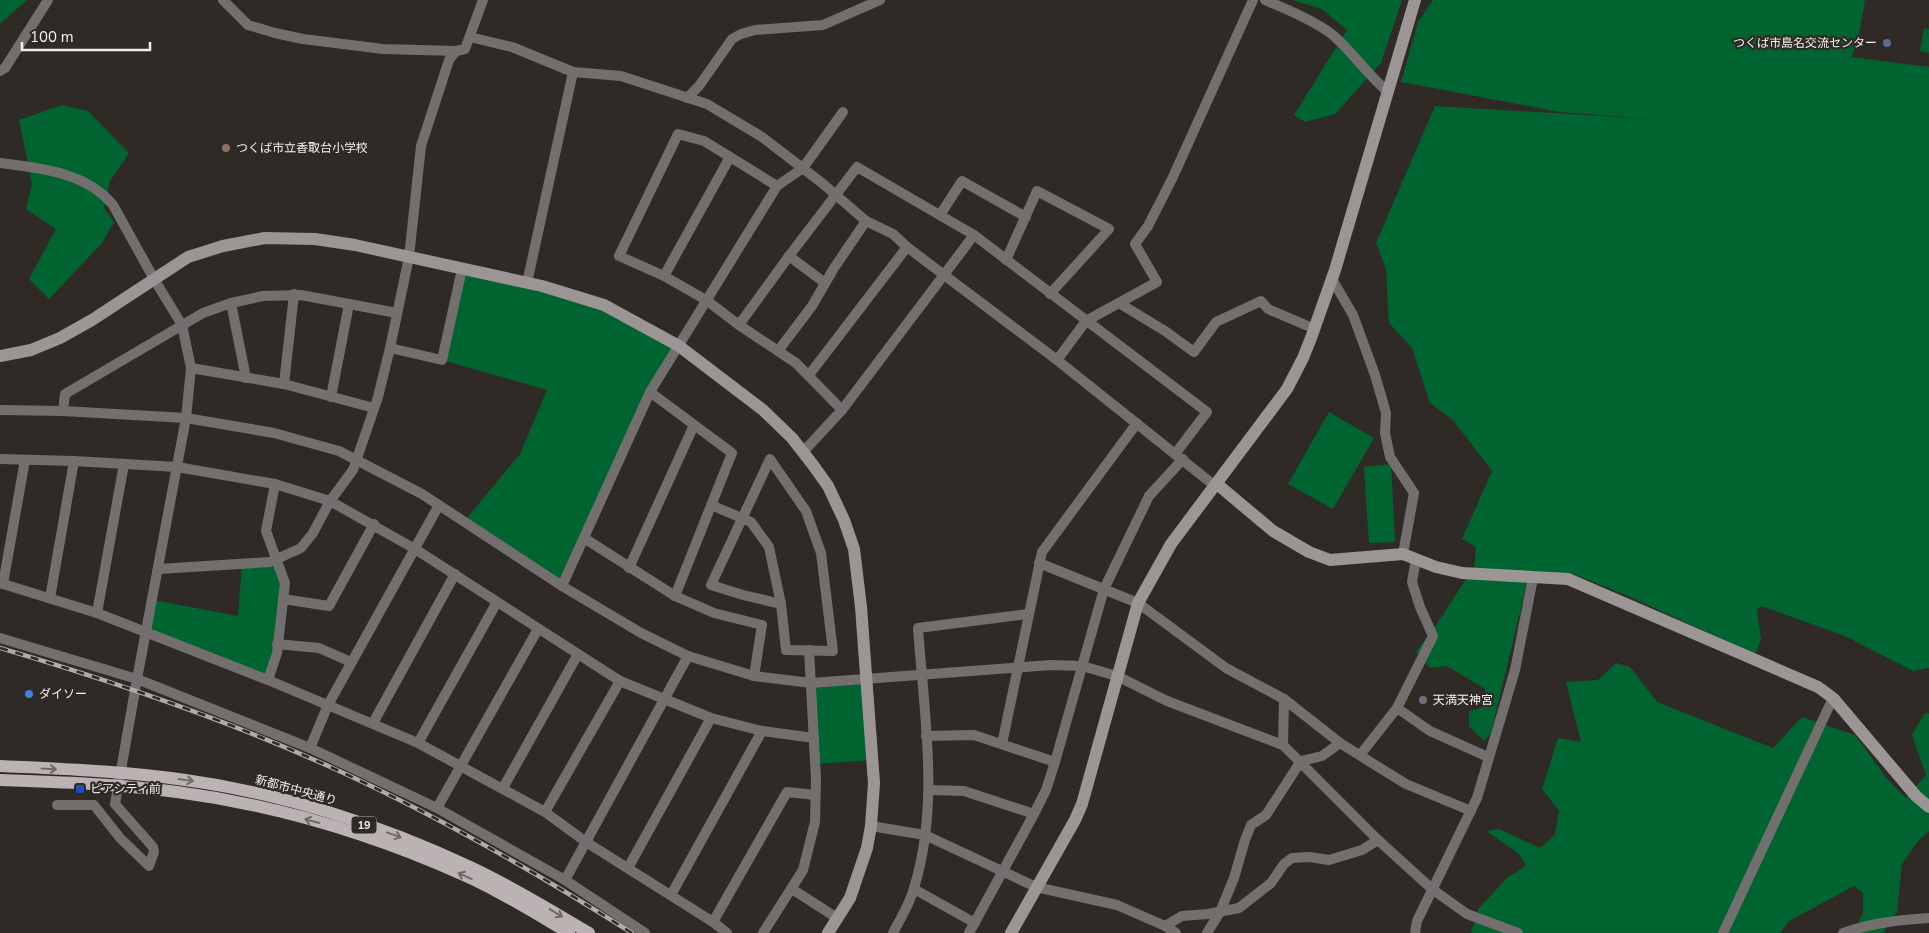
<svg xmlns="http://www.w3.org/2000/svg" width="1929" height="933" font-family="'Nunito Sans','Noto Sans JP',sans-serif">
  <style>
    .green { fill: #006430 }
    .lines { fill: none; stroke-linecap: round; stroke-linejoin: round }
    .street { stroke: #736f6f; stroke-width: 10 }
    .secondary { stroke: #9c9595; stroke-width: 12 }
    .primary { stroke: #bbb3b3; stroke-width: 12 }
    .rail-casing { stroke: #b0aba8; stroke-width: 4.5 }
    .rail { stroke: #302a26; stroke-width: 2.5; stroke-dasharray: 8; stroke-linecap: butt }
    .oneway { stroke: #6f6865 }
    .service-dot { fill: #5c6f8a; stroke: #302a26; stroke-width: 2 }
    .education-dot { fill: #8d6e63; stroke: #302a26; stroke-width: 2 }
    .shop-dot { fill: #3f7fe0; stroke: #302a26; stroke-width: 2 }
    .worship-dot { fill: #6b7280; stroke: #302a26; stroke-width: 2 }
    .transit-dot { fill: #1a4fb4; stroke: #302a26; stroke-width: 2 }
    .labels { text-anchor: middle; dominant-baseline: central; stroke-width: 4.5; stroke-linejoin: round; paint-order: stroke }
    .shield { fill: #302a26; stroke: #b9b4b1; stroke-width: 1 }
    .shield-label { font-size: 11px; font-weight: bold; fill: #f4efed }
    .poi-label { font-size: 12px; fill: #f4efed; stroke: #302a26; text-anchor: start }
    .street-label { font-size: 12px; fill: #f4efed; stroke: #302a26 }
  </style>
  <rect width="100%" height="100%" fill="#302a26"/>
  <g class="green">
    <path d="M0 0H27L0 24Z"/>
    <path d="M1292 0H1402L1381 63 1335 114 1305 122 1294 115 1347 30 1322 9Z"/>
    <path d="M1433 0H1865L1857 46 1851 57 1929 67V668L1913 671 1845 636 1761 606 1757 610 1761 640 1755 654 1628 596 1574 574 1530 571 1491 733 1484 741 1469 726V711L1488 706 1485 689 1447 666 1430 668 1416 652 1439 621 1460 588 1474 570 1476 547 1462 539 1492 471 1453 420 1430 403 1412 348 1389 323 1386 269 1376 243 1435 106 1651 119 1560 112 1401 82 1418 22Z"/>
    <path d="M1924 28 1929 29V53L1920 51Z"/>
    <path d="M62 105 88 111 129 153 110 181 104 208 114 222 102 243 49 299 29 279 56 229 26 209 32 184 19 120Z"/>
    <path d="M462 269 604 305 679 346 650 392 562 586 463 523 520 454 547 390 442 360Z"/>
    <path d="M1329 412 1374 438 1333 509 1288 484Z"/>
    <path d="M1391 464 1395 542 1369 543 1364 467Z"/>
    <path d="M277 559 285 583 268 680 146 632 153 600 238 616 242 563Z"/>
    <path d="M1616 663 1630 667 1657 702 1773 748 1802 717 1855 735 1888 780 1906 798 1926 775 1912 735 1924 714 1929 713V831L1917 842 1902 864 1897 912 1883 933H1852L1863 914V893L1854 886 1789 921 1780 933H1471L1479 908 1507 878 1526 866 1519 854 1486 831 1499 829 1540 848 1555 835 1559 811 1542 789 1558 738 1581 742 1566 682 1598 680Z"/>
    <path d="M867 679 872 760 815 764 811 683Z"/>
  </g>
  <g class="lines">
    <g class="street">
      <path d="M223 0 248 25 275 33 303 39 383 49 456 51"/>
      <path d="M1265 0C1286 9 1317 22 1334 36 1353 53 1368 75 1388 92"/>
      <path d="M470 37 512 47 573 72 621 76 707 104 762 137 822 183 866 221 893 234 907 247 1057 360 1215 486"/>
      <path d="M0 71 5 68 48 0"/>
      <path d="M687 98 699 86 732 39 741 34 755 30 823 25 880 0"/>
      <path d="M0 163C40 168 86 172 113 205L154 279 182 325 191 368 186 418 137 679 115 804 153 847 154 852 149 866 120 838 94 805H57"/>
      <path d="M777 186 704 141 678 134 619 256 664 276 706 300 739 325 796 363 842 410"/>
      <path d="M940 215 962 181 1026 217"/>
      <path d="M789 256 825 283"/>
      <path d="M1006 260 1037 191 1109 229 1050 294"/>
      <path d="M664 276 730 157"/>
      <path d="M1332 279 1353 315 1375 375 1386 413 1385 433 1390 457 1414 493 1403 554"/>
      <path d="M527 283 573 72"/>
      <path d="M231 303 246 378"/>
      <path d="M1119 303 1165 331 1194 352 1216 322 1261 301 1268 309 1315 329"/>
      <path d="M739 325 789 256 857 167 974 235 1207 412 1175 454"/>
      <path d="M390 348 442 360 462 269"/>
      <path d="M778 351 812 306 834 268 866 221"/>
      <path d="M1057 360 1086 321 1157 282 1135 244 1148 226 1172 179 1253 0"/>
      <path d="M191 368 284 384 374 408"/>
      <path d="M809 375 907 247"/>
      <path d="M284 384 294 294"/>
      <path d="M650 392 732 453 675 596"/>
      <path d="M331 397 349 304"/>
      <path d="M0 410 63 411 186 418 274 433 339 451 422 494 562 586 641 633 688 656 754 676 811 683 1051 665 1082 666 1117 676 1167 701 1283 745 1378 840 1432 889 1467 914 1518 933"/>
      <path d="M63 411 65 394 203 313 231 303 263 296 301 295 397 313"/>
      <path d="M803 452 842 410 974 235"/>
      <path d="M0 459 74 461 177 467 275 484 330 501 415 549 620 681 711 718 762 731 814 738"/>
      <path d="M770 459 806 511 821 553 833 651 786 650 781 604 743 595 711 585Z"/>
      <path d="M711 505 751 522 769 547 781 604"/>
      <path d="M584 538 675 596 714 613 762 625 754 676"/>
      <path d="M1039 563 1138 603 1226 668 1284 699 1340 743 1380 768 1406 784 1471 811"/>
      <path d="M629 568 694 425"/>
      <path d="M159 569 270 562 301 548 313 533 330 501 353 470 378 397 390 348 409 257 421 146 449 60 456 51 465 49 483 0"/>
      <path d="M0 583 97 613 268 680 418 743 545 812 586 842 713 922 727 933"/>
      <path d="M3 584 25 460"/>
      <path d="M562 586 650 392 777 186 803 168 843 112"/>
      <path d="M50 598 74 461"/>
      <path d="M283 599 329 606 374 524"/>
      <path d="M97 613 124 464"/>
      <path d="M0 638 137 679 310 748 437 808 565 880 645 933"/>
      <path d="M277 644 319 648 351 662"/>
      <path d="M268 680 277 653 285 583 266 531 275 484"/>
      <path d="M1397 708 1430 731 1488 757"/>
      <path d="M373 723 455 574"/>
      <path d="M926 736 974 735 1055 762 1046 790 1034 814 969 933"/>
      <path d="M418 743 497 602"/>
      <path d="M1002 744 1042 552 1137 423"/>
      <path d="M1283 745 1284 699"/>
      <path d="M310 748 328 705 439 505"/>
      <path d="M1360 755 1397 708 1433 636 1420 607 1412 582 1416 559"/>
      <path d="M1055 762 1104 589 1149 496 1183 459"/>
      <path d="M503 788 578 654"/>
      <path d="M929 790 964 791 1034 814"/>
      <path d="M437 808 538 629"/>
      <path d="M545 812 620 681"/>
      <path d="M871 826 925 835 1036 887 1117 905 1165 926 1176 933"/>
      <path d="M628 868 711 718"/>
      <path d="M565 880 688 656"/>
      <path d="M792 889 837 918"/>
      <path d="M914 889 975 923"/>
      <path d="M671 895 762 731"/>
      <path d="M713 922 787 792 815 795"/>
      <path d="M1165 926 1182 916 1208 914 1239 908 1271 883 1284 864 1292 858 1309 857 1329 860 1362 850 1378 840"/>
      <path d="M763 933 803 870 815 822 816 779 809 650"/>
      <path d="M893 933C900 919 910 904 914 888 940 804 924 714 918 628L1028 614"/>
      <path d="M1207 933 1220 912 1234 878 1245 840 1251 825 1266 815 1301 761 1322 756 1340 743"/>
      <path d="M1415 933 1417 921 1477 798 1515 670 1533 578"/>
      <path d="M1723 933 1833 698"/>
      <path d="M1843 933C1872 923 1898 920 1929 918"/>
    </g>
    <g class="secondary">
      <path d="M0 356 31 350 60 338 92 320 188 257 223 246 265 238 315 239 355 245 542 286 604 305 679 346 763 410 792 438 813 465 828 486 844 520 854 549 861 607 874 783 871 826 867 848 850 898 828 933"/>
      <path d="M1217 484 1273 531 1309 552 1330 560 1403 554 1436 567 1462 573 1568 579 1818 687 1833 698 1916 796 1929 807"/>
      <path d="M1011 933 1075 820 1082 804 1138 603 1171 544 1287 389 1303 358 1311 338 1335 270 1415 0"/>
    </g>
    <g class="primary">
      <path d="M0 766C62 769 124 771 185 780 281 793 382 825 470 867 511 886 550 910 589 933"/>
      <path d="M0 780C59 782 118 784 177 792 276 805 375 835 466 876 502 892 535 913 569 933"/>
    </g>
    <g class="rail-casing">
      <path id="rail" d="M0 648C115 682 228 720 337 770 440 817 537 873 632 933"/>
    </g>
    <use href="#rail" class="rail"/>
  </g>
  <defs><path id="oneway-shaft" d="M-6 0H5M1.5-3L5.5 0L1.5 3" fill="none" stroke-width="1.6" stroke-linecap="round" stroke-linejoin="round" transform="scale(1.25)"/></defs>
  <g class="oneway">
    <use href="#oneway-shaft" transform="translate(49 769) rotate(3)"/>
    <use href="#oneway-shaft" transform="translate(186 780) rotate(8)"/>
    <use href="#oneway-shaft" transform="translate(312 821) rotate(-165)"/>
    <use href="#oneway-shaft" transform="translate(394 835) rotate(20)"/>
    <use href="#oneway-shaft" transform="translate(465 876) rotate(-156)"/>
    <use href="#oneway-shaft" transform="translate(556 913) rotate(31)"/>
  </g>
  <circle class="service-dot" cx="1887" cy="43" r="5"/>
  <circle class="education-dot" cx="226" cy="148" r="5"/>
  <circle class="shop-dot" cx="29" cy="694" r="5"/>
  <circle class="worship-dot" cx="1423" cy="700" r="5"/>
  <rect class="transit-dot" x="75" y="784" width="10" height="10" rx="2.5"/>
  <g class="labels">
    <rect class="shield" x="351.5" y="816.5" width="25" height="17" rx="4"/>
    <g class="shield-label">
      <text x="364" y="825">19</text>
    </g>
    <g class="poi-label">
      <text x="1877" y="43" text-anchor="end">つくば市島名交流センター</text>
      <text x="236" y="148">つくば市立香取台小学校</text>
      <text x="39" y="694">ダイソー</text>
      <text x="1433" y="700">天満天神宮</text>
      <text x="90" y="789">ピアシティ前</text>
    </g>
    <g class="street-label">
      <text transform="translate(296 790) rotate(15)">新都市中央通り</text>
    </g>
  </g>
  <path d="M22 42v8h128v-8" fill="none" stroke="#f4efed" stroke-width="2.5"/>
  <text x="30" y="42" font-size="15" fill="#f4efed" stroke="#302a26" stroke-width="4" paint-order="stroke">100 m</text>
</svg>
